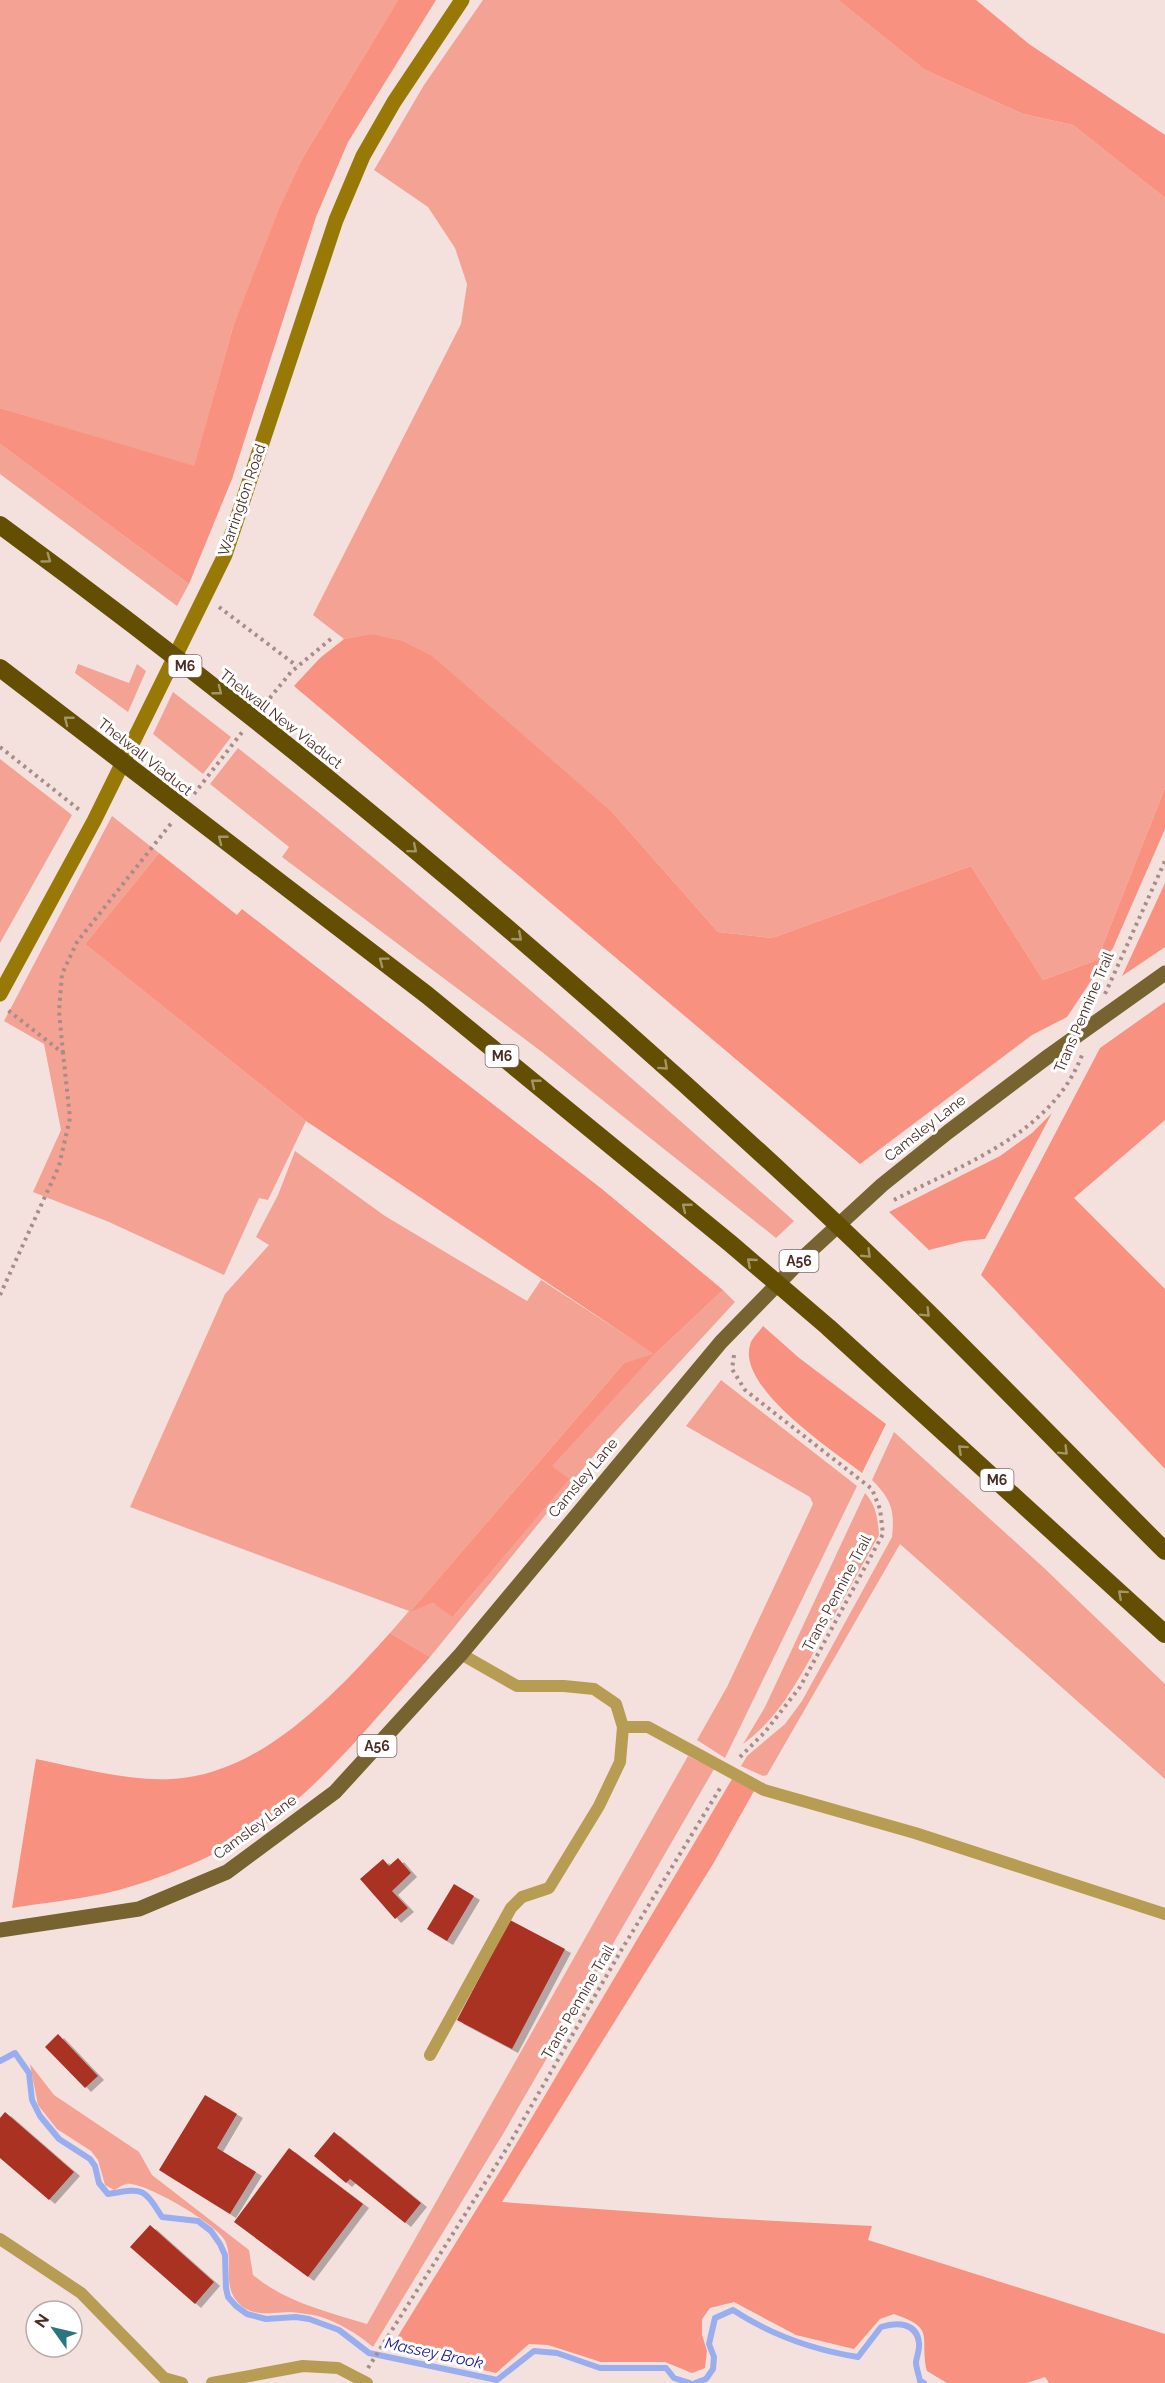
<svg xmlns="http://www.w3.org/2000/svg" width="1165" height="2383" font-family="Raleway,sans-serif">
  <style>
    .green { fill: #f3a294; fill-rule: evenodd }
    .forest { fill: #f89180 }
    .lines { fill: none; stroke-linecap: round; stroke-linejoin: round }
    .stream { stroke: #99aeef; stroke-width: 6 }
    .building { fill: #a93023; filter: url(#shadow) }
    .path { stroke: #a78d89; stroke-width: 4; stroke-dasharray: 3 4.5; stroke-linecap: butt }
    .lane { stroke: #b79d53; stroke-width: 12 }
    .secondary { stroke: #997905; stroke-width: 15 }
    .primary { stroke: #76632f; stroke-width: 15 }
    .highway { stroke: #644e02; stroke-width: 18 }
    .oneway { stroke: #a29567 }
    .labels { text-anchor: middle; dominant-baseline: central; stroke-width: 6; stroke-linejoin: round; paint-order: stroke }
    .shield { fill: #fff; stroke: #836b67; stroke-width: 1.5 }
    .shield-label { font-size: 14px; font-weight: bold; fill: #4e2c26 }
    .street-label { font-size: 15px; fill: #4e2c26; stroke: #fff }
    .water-label { font-size: 16px; font-style: italic; fill: #1a1995; stroke: #fff }
  </style>
  <defs>
    <filter id="shadow"><feDropShadow dx="6" dy="4" stdDeviation="0" flood-color="#0004"/></filter>
  </defs>
  <rect width="100%" height="100%" fill="#f4e1de"/>
  <g class="green">
    <path d="M0 0H398L305 154 233 327 194 467 0 408Z"/>
    <path d="M483 0H838L925 70 1023 114 1073 125 1165 198V788L1097 960 1043 980 971 866 772 938 718 932 614 814 372 634 344 639 313 615 461 324 467 284 455 248 428 207 374 170 424 85Z"/>
    <path d="M0 444 189 584 177 606 0 474Z"/>
    <path d="M78 664 129 683 137 664 146 671 128 712 75 673Z"/>
    <path d="M173 692 231 737 203 774 153 734Z"/>
    <path d="M238 748C429 899 611 1060 794 1221L776 1238 542 1052 282 857 289 847 210 784Z"/>
    <path d="M0 759 72 815 0 943Z"/>
    <path d="M112 816 159 853 85 944 306 1121 268 1200 259 1198 224 1275 109 1222 33 1192 61 1130 44 1044 4 1021Z"/>
    <path d="M295 1151 385 1216 527 1301 541 1280 655 1354 723 1290 735 1302 600 1448 430 1657 390 1633 409 1611 130 1507 225 1294 269 1245 256 1237 278 1195ZM654 1355 551 1466 568 1479 454 1616 433 1603 411 1611 624 1363Z"/>
    <path d="M721 1380 857 1486 725 1758 697 1740 727 1687 813 1504 810 1497 686 1426Z"/>
    <path d="M894 1432 1043 1567 1165 1684V1779L900 1544 767 1775 763 1776 741 1766 747 1756 785 1724 802 1701 892 1537C895 1510 891 1499 872 1480Z"/>
    <path d="M865 1493C876 1505 878 1519 879 1535 861 1567 843 1600 824 1633 802 1673 781 1717 743 1744L765 1707Z"/>
    <path d="M688 1756 714 1769 503 2134 373 2347C358 2334 338 2322 318 2316 310 2314 299 2313 291 2312 271 2312 251 2319 236 2300 222 2282 235 2258 224 2239 214 2223 144 2181 126 2184 122 2185 117 2189 114 2190L105 2185 98 2160 91 2151 57 2129 38 2105 30 2064 54 2095 139 2152 152 2175 249 2250 253 2275C285 2302 328 2312 367 2324Z"/>
  </g>
  <g class="forest">
    <path d="M398 0H436L348 142 316 217 232 479 189 584 0 444V408L194 466 233 327 280 207 305 154Z"/>
    <path d="M838 0H976L1029 44 1165 135V198L1073 125 1023 114 925 70Z"/>
    <path d="M371 634 402 641 432 656 614 814 718 932 772 938 971 866 1043 980 1097 960 1165 788V829L1113 948 1067 1017 1032 1035 860 1164 294 686 320 658 344 639Z"/>
    <path d="M159 853 237 915 242 909 602 1189 723 1290 655 1354 552 1466 569 1479 453 1617 433 1603 410 1612 624 1363 654 1354 306 1121 85 944Z"/>
    <path d="M1165 883V947L1122 976Z"/>
    <path d="M1165 1002V1120L1074 1198 1165 1289V1469L981 1275 1100 1048Z"/>
    <path d="M1052 1113 985 1239 964 1241 929 1250 889 1212 1000 1156 1032 1133Z"/>
    <path d="M763 1326 798 1357 886 1424 862 1473C833 1451 737 1388 750 1345 751 1339 759 1332 763 1326Z"/>
    <path d="M390 1633 430 1657C379 1714 330 1777 268 1823 228 1852 151 1884 102 1894 73 1900 42 1903 12 1908L36 1759C80 1768 127 1781 172 1779 260 1775 335 1694 390 1633Z"/>
    <path d="M732 1779 754 1791 713 1864 502 2202 722 2218 872 2226 868 2240 1165 2334V2383H1049L1045 2377 1027 2383H947L927 2371C919 2336 937 2329 894 2314L880 2319 854 2349 796 2335 734 2302 710 2308 702 2319V2335L707 2351 705 2368 692 2373 665 2362H601L548 2345 529 2344 496 2373 390 2349 502 2168Z"/>
  </g>
  <g class="lines">
    <g class="stream">
      <path d="M0 2061 15 2053 29 2073 32 2100 40 2116 59 2139 90 2159 95 2166 99 2183 108 2194C143 2188 143 2187 162 2217L198 2221 211 2231 220 2244 225 2255 226 2288 228 2297 236 2306 247 2314 266 2319 296 2317 309 2319 339 2330 369 2353 497 2380 534 2351 557 2353 600 2368H666L674 2378 690 2383"/>
      <path d="M695 2383 706 2379 713 2369 714 2357 709 2344 715 2318 733 2310C771 2335 814 2350 858 2357L881 2327C896 2322 917 2322 919 2343 920 2349 917 2355 916 2362 916 2368 919 2375 920 2381L924 2383"/>
    </g>
  </g>
  <g class="building">
    <path d="M398 1858 411 1873 392 1891 408 1908 395 1919 360 1879 383 1859 389 1866Z"/>
    <path d="M454 1884 474 1896 447 1941 427 1929Z"/>
    <path d="M510 1920 565 1949 512 2049 457 2020Z"/>
    <path d="M58 2034 98 2076 85 2088 45 2047Z"/>
    <path d="M205 2095 237 2114 217 2148 256 2172 230 2214 159 2170Z"/>
    <path d="M5 2112 74 2172 49 2200 0 2158V2118Z"/>
    <path d="M334 2132 421 2203 405 2223 350 2179 346 2183 314 2156Z"/>
    <path d="M289 2148 363 2204 308 2277 234 2222Z"/>
    <path d="M150 2225 214 2282 195 2304 130 2247Z"/>
  </g>
  <g class="lines">
    <g class="path">
      <path d="M219 607 297 666"/>
      <path d="M265 704 291 672 332 638"/>
      <path d="M0 747 82 812"/>
      <path d="M194 794 243 731"/>
      <path d="M1105 994 1165 861"/>
      <path d="M63 1053 59 1011 62 974 77 942 173 821"/>
      <path d="M894 1200C963 1164 1052 1134 1082 1055"/>
      <path d="M0 1295 59 1166 70 1118 63 1053 5 1008"/>
      <path d="M734 1355 732 1369 745 1390 872 1489 880 1509 883 1534 800 1687 765 1732 739 1758"/>
      <path d="M368 2368 507 2148 622 1949 722 1785"/>
    </g>
    <g class="lane">
      <path d="M623 1727H648L764 1790 915 1833 1165 1914"/>
      <path d="M430 2055 511 1908 522 1897 549 1888 599 1806 620 1762 623 1727 616 1704 594 1689 564 1686H517L461 1654"/>
      <path d="M0 2239 81 2293 164 2378 182 2383"/>
      <path d="M212 2383 303 2366 338 2368 367 2383"/>
    </g>
    <path class="secondary" d="M0 994 94 821 225 555 336 220 363 156 394 102 462 0"/>
    <path class="primary" d="M0 1930 139 1909 227 1872 335 1792 461 1654 721 1342 806 1255 882 1185 948 1132 1050 1055 1165 973"/>
    <g class="highway">
      <path d="M0 525C277 728 541 949 793 1183 921 1301 1042 1428 1165 1551"/>
      <path d="M0 668 427 995 731 1244 828 1327 1165 1634"/>
    </g>
  </g>
  <defs><path id="oneway-chevron" d="M-2-3.5L2.5 0L-2 3.5" fill="none" stroke-width="1.6" stroke-linecap="round" stroke-linejoin="round" transform="scale(1.5)"/></defs>
  <g class="oneway">
    <use href="#oneway-chevron" transform="translate(47 559) rotate(36)"/>
    <use href="#oneway-chevron" transform="translate(218 691) rotate(38)"/>
    <use href="#oneway-chevron" transform="translate(68 720) rotate(-142)"/>
    <use href="#oneway-chevron" transform="translate(222 839) rotate(-142)"/>
    <use href="#oneway-chevron" transform="translate(413 849) rotate(40)"/>
    <use href="#oneway-chevron" transform="translate(518 937) rotate(41)"/>
    <use href="#oneway-chevron" transform="translate(383 961) rotate(-143)"/>
    <use href="#oneway-chevron" transform="translate(664 1066) rotate(42)"/>
    <use href="#oneway-chevron" transform="translate(535 1083) rotate(-141)"/>
    <use href="#oneway-chevron" transform="translate(686 1207) rotate(-141)"/>
    <use href="#oneway-chevron" transform="translate(867 1254) rotate(44)"/>
    <use href="#oneway-chevron" transform="translate(751 1262) rotate(-139)"/>
    <use href="#oneway-chevron" transform="translate(926 1313) rotate(45)"/>
    <use href="#oneway-chevron" transform="translate(962 1449) rotate(-138)"/>
    <use href="#oneway-chevron" transform="translate(1064 1451) rotate(45)"/>
    <use href="#oneway-chevron" transform="translate(1122 1594) rotate(-138)"/>
  </g>
  <g class="labels">
    <g class="shield">
      <rect x="168.5" y="655" width="33" height="22" rx="4.5"/>
      <rect x="485.5" y="1045" width="33" height="22" rx="4.5"/>
      <rect x="779.5" y="1250" width="39" height="22" rx="4.5"/>
      <rect x="980.5" y="1469" width="33" height="22" rx="4.5"/>
      <rect x="357.5" y="1735" width="39" height="22" rx="4.5"/>
    </g>
    <g class="shield-label">
      <text x="185" y="666">M6</text>
      <text x="502" y="1056">M6</text>
      <text x="799" y="1261">A56</text>
      <text x="997" y="1480">M6</text>
      <text x="377" y="1746">A56</text>
    </g>
    <g class="street-label">
      <text transform="translate(242 500) rotate(-71)">Warrington Road</text>
      <text transform="translate(281 719) rotate(38)">Thelwall New Viaduct</text>
      <text transform="translate(145 757) rotate(38)">Thelwall Viaduct</text>
      <text transform="translate(1084 1012) rotate(-67)">Trans Pennine Trail</text>
      <text transform="translate(925 1128) rotate(-38)">Camsley Lane</text>
      <text transform="translate(583 1478) rotate(-50)">Camsley Lane</text>
      <text transform="translate(837 1593) rotate(-62)">Trans Pennine Trail</text>
      <text transform="translate(255 1827) rotate(-36)">Camsley Lane</text>
      <text transform="translate(578 2002) rotate(-60)">Trans Pennine Trail</text>
    </g>
    <g class="water-label">
      <text transform="translate(434 2353) rotate(12)">Massey Brook</text>
    </g>
  </g>
  <g transform="translate(54 2329) rotate(304)"><circle r="28" fill="#ffffff" stroke="#b8aba8" stroke-width="1.5"/>
  <path d="M0-4.5L10 22L0 15L-10 22Z" fill="#2c747f"/>
  <text y="-9" font-size="16" font-weight="bold" text-anchor="middle" fill="#4e2c26">N</text>
  </g>
</svg>
